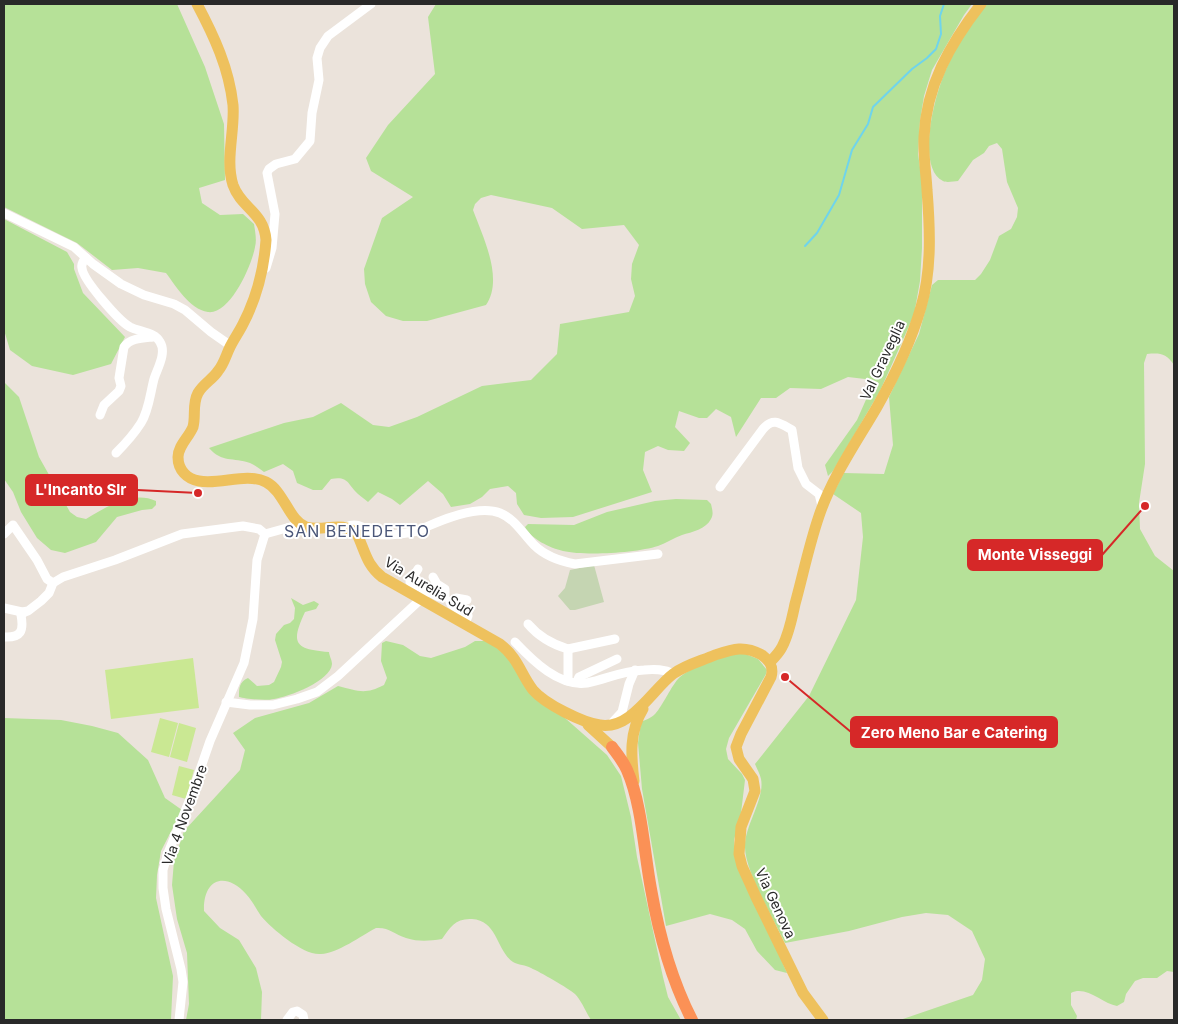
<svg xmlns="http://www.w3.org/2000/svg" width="1178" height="1024" font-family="Inter,sans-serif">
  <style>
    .green { fill: #b6e198 }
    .cemetery { fill: #c5d5b2 }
    .pitch { fill: #cae893 }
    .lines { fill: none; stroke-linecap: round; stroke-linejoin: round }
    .stream { stroke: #6fd4ec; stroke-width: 2 }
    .minor { stroke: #fff; stroke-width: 9 }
    .major { stroke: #eec15d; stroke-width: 11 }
    .highway { stroke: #fb9156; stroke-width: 12 }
    .labels { text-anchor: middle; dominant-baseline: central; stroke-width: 4; stroke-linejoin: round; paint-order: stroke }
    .street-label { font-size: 14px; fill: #292929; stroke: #fff }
    .quarter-label { font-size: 16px; letter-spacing: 1px; fill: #4a5678; stroke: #fff }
    .leader { fill: none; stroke: #d62828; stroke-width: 2 }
    .callout-dot { fill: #d62828; stroke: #fff; stroke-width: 2 }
    .callout { fill: #d62828; stroke: #d62828; stroke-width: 2 }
    .callout-label { font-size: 15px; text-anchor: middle; font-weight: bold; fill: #fff }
  </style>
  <rect width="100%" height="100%" fill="#ebe3db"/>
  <g class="green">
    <path d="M4 4H177L205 67 224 124 225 180 199 188 202 203 220 215 243 214 254 224C255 231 257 240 255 247 252 265 230 315 208 312 189 309 176 286 166 273L138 268 112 270 77 243 4 207Z"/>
    <path d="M436 4H972L964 15 932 70 924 96 920 121 918 154 922 181V248L920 281 914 315 880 391 833 471 828 476 825 465 857 420 872 386 865 379 848 377 821 389 790 388 776 398H761L736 437 731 417 716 409 707 418H699L679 411 675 427 690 443 684 451 668 450 658 446 645 452 643 470 652 492 573 517 541 518 524 515 517 504 516 493 508 486 490 489 482 497 470 504 451 507 443 494 428 481 400 505 392 499 378 492 368 502C365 499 361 497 358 494 347 484 349 476 331 479L322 490H313L297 483 293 471 283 464 264 472C260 469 255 465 250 463 233 457 222 463 209 448L284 423 313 417 341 403 373 425 389 427 417 417 482 386 531 380 557 354 560 324 629 312 635 296 631 279 632 264 639 245 624 225 582 229 552 208 491 195 481 198 475 204 473 210C483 237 504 279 486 305L427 321H403L386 316 371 302 365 284 364 269 382 218 413 197 371 171 366 158 388 125 435 74 428 17Z"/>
    <path d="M987 4H1174V365C1166 353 1160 353 1147 354L1144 363 1145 464 1139 503 1140 529 1155 556 1174 571V972L1167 971 1157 978H1143L1135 981 1126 994 1124 1002 1117 1006C1103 1004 1086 985 1071 993V1005L1077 1016 1076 1020H900L973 995 982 980 985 959 972 931 948 915 926 913 902 917 849 931 785 943C774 920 744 869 745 846 745 825 765 799 761 779 760 774 757 769 755 764L809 696 856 600 863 537 861 513 833 494 844 473 884 474 893 445 889 397 919 334 932 285 938 280H975L981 274 990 260 999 236 1011 229 1017 217 1018 208 1007 182 1002 149 997 143 989 146 984 153 973 160 958 181C954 181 947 183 943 181 914 166 937 87 948 65 958 43 972 23 987 4Z"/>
    <path d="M4 219 67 252 74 264V269L83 293 125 337 111 364 73 375 32 366 10 350 4 330Z"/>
    <path d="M4 382 19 397 39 457 70 512 77 517 86 519C106 507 133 490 156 501V505L152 509 142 510 117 517 96 542 65 553 51 550 37 538 21 512 13 492 4 479Z"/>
    <path d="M676 499 707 500 711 504C712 509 714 514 711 519 706 529 692 532 682 535 674 538 666 543 658 546 636 553 585 556 563 551 550 548 531 539 525 527L528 524 574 525 607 512 655 501Z"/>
    <path d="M291 598 303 605 314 601 319 604 316 609 305 612C290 644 295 649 329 652 329 655 332 660 332 664 331 681 288 697 274 699 266 701 246 699 239 697 239 688 239 682 248 678L257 686 269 685 274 682 281 667 282 662 275 640 276 634 284 625 290 623 294 619 295 608Z"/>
    <path d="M386 641 403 645 420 656 431 658 465 647 475 641H486L497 646 557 711 607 755 621 776 631 817 637 857 663 977 668 997 681 1020H591C586 1012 581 1000 575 994 568 988 540 972 531 968 526 965 518 965 513 962 496 950 498 921 472 919 456 918 450 927 442 939 429 941 419 942 406 938 394 934 389 927 376 928 361 936 338 953 321 954 304 956 272 929 261 916 256 909 252 900 246 894 225 871 203 879 204 911L220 928 239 940 256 968 262 992 261 1020H186L189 1004 187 953 177 919 172 885 174 861 184 831 240 770 245 750 233 733 255 718 309 703 338 686C358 691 365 695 384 685L387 678 381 661 382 643Z"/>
    <path d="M743 653 758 659 767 670 766 674 729 738 726 749 728 759 742 774 745 780 741 813 734 840 735 854 787 973 775 970 757 951 745 929 732 920 710 914 666 926 642 789 638 743 641 722C645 720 651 718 654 715 661 709 670 688 678 679 689 667 726 654 743 653Z"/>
    <path d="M4 718 61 720 92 726 118 733 148 760 165 798 182 810 161 851 157 875 156 898 173 976 171 1020H4Z"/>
  </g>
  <path class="cemetery" d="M594 565 604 602 575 610H570L558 596 565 588 570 570Z"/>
  <g class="pitch">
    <path d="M193 658 199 708 111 719 105 670Z"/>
    <path d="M160 718 178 723 169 757 151 752Z"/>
    <path d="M179 723 196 728 187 762 170 757Z"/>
    <path d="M179 766 194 770 186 799 172 795Z"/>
  </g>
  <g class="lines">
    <path class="stream" d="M805 246 817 233 839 195 852 150 868 124 873 107 912 69 927 58 936 49 941 34 940 16 944 4"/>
    <g class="minor">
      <path d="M4 213 74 247 93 264 121 284 144 295 174 304 185 310 211 332 231 346"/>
      <path d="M86 258C84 260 81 264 82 268 83 280 119 321 130 327 140 332 155 332 160 342 167 353 157 369 154 379 150 394 149 410 141 423 134 434 125 444 116 453"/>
      <path d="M266 268 272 248 275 214 267 173 269 169 276 164 295 159 310 141 312 113 319 80 317 58 320 48 328 36 371 4"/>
      <path d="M100 415 104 405 119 391 121 386 119 378 124 347C130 338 143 338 153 337"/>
      <path d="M720 487 763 429C773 417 780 423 792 430L798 468 806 484 819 494 822 506"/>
      <path d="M346 527C361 520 368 534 381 535 391 535 403 534 412 532 417 532 421 529 426 527 446 518 480 505 500 513 515 519 523 534 534 545 545 556 559 561 575 564L658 554"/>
      <path d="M4 534 13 525 37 560 47 579 53 583"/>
      <path d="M265 534 301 524"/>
      <path d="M427 591 439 597H445V589L437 584 433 577"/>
      <path d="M4 608 22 612 28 611 41 601 49 593 53 583 63 577 115 560 182 534 243 526 259 529 265 534"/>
      <path d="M465 624 468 616 451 604 450 602 456 598 467 600"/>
      <path d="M528 624C539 637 551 644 568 649V681"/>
      <path d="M4 637C21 638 24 631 21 615L25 612"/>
      <path d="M515 642C533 661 559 687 587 683 607 679 621 671 644 670 655 669 664 669 674 674"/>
      <path d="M568 649 615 639"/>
      <path d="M580 683 578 679 579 677 617 659"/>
      <path d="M226 702 250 705H273L297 699 317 692 338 676 421 599 427 591 410 582 418 569"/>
      <path d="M610 725 622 712 629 684 635 670"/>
      <path d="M179 1020 183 982 181 969 166 909 163 888V870L168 853 190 799 210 741 244 663 253 619 257 560 265 534"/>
      <path d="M287 1020 293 1012 297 1011 303 1015 304 1020"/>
    </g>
    <g class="major">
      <path d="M197 4C214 36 229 68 233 105 235 131 225 160 233 185 241 208 264 212 266 240 264 268 256 299 243 324 239 332 234 339 230 347 226 355 224 364 218 371 213 379 203 384 198 393 192 404 196 416 193 427 189 437 178 446 178 457 178 470 187 479 199 481 221 485 246 472 266 482 284 491 289 521 306 527 324 532 342 520 357 534 365 551 367 566 382 577L500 644C519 659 520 673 533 690 545 704 583 723 600 725 631 730 652 690 673 674 685 665 701 661 715 655 733 649 744 645 762 655 770 661 774 667 771 677L741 734 736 747 739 759 753 779 755 791 741 827 739 854 742 866 756 897 803 993 823 1020"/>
      <path d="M770 662C775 657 779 653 782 647 789 634 792 618 795 604 803 575 809 545 819 516 832 477 856 443 877 407 895 375 911 342 921 307 932 270 930 228 927 190 926 172 923 155 924 137 926 86 950 44 981 4"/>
      <path d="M588 725 612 747"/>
      <path d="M634 781C631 756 629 732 643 709"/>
    </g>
    <path class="highway" d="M612 747C617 754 623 761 627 770 642 804 644 852 651 889 659 935 671 979 692 1020"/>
  </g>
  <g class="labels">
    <g class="street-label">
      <text transform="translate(882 360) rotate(-65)">Val Graveglia</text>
      <text transform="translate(429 586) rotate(31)">Via Aurelia Sud</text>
      <text transform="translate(184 815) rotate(-70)">Via 4 Novembre</text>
      <text transform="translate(776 903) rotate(65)">Via Genova</text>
    </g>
    <g class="quarter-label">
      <text x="357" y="531">SAN BENEDETTO</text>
    </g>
  </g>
  <path class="leader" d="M198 493L137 490M1145 506L1102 555M785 677L851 732"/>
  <g class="callout-dot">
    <circle cx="198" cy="493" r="5"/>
    <circle cx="1145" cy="506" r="5"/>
    <circle cx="785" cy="677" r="5"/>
  </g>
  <g class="callout">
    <rect x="26" y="475" width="111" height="30" rx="5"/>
    <rect x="968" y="540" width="134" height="30" rx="5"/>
    <rect x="851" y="717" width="206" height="30" rx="5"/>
  </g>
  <g class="callout-label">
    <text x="81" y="495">L'Incanto Slr</text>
    <text x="1035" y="560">Monte Visseggi</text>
    <text x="954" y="738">Zero Meno Bar e Catering</text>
  </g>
  <rect width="1178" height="1024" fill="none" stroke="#292929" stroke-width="10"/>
</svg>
